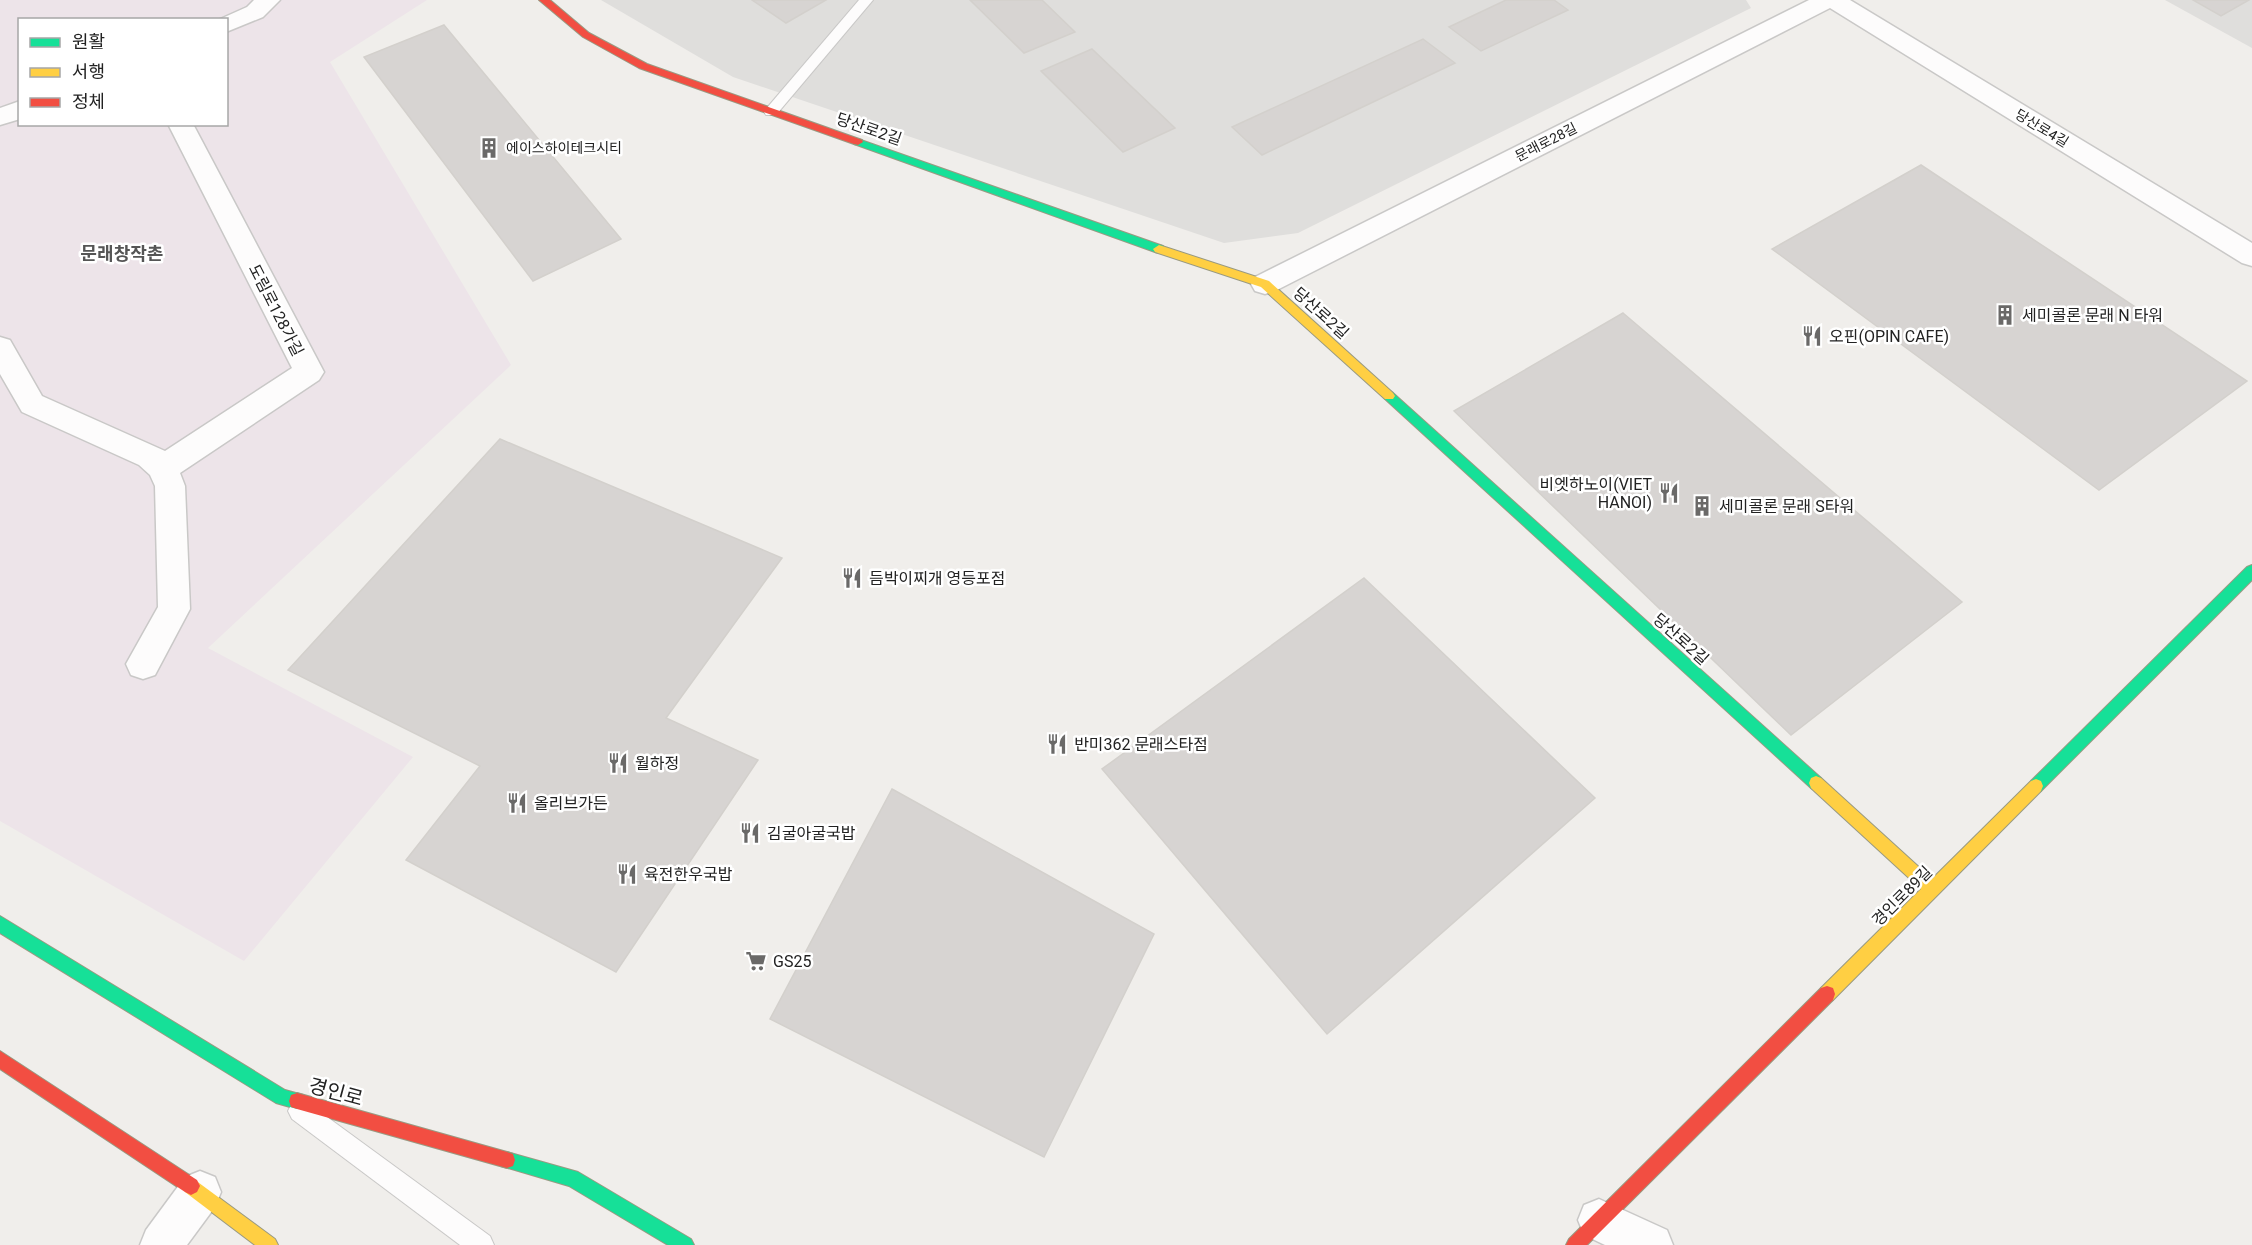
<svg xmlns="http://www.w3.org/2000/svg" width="2252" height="1245" font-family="Roboto,'Noto Sans KR',sans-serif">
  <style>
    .residential { fill: #dfdedc }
    .industrial { fill: #ede4e9; fill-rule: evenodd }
    .building { fill: #d7d4d2; stroke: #d3d0cc; stroke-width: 1.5 }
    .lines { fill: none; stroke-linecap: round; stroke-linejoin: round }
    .lane-casing { stroke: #c9c8c7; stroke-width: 2 }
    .street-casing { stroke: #c9c8c7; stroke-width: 3 }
    .fast-casing { stroke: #999a82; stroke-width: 2 }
    .slow-casing { stroke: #999a82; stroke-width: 2 }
    .jam-casing { stroke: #999a82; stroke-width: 2 }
    .lane { fill: #fdfcfc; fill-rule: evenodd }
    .street { fill: #fdfcfc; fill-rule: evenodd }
    .fast { fill: #16e098; fill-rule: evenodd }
    .slow { fill: #ffcf43; fill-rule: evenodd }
    .jam { fill: #f24e42; fill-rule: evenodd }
    .labels { text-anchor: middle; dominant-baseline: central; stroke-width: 5; stroke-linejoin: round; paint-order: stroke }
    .far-street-label { font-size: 14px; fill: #222; stroke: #fff }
    .far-poi-label { font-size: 14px; fill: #222; stroke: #fff; text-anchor: start }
    .street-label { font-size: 16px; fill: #222; stroke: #fff }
    .poi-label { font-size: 16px; fill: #222; stroke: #fff; text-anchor: start }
    .neighbourhood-label { font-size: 18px; font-weight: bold; fill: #555; stroke: #fff }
    .near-street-label { font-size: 20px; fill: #222; stroke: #fff }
  </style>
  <rect width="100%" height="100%" fill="#f0eeeb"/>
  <g class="residential">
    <path d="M601 0H1746L1751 8 1298 233 1224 243 733 77Z"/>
    <path d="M2165 0H2252V48Z"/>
  </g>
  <path class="industrial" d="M0 0H427L330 62 511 365 208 648 413 757 244 961 0 821ZM20 20H226V124H20Z"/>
  <g class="building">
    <path d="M752 0H826L786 23Z"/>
    <path d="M970 0H1042L1075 32 1024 53Z"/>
    <path d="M1506 0H1554L1568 10 1481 51 1449 27Z"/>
    <path d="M2193 0H2249L2221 16Z"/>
    <path d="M444 25 621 239 533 281 364 57Z"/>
    <path d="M1423 39 1455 63 1262 155 1232 127Z"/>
    <path d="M1092 49 1175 128 1123 152 1041 71Z"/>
    <path d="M1921 165 2247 381 2099 490 1772 249Z"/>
    <path d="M1623 313 1962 602 1791 735 1454 411Z"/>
    <path d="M500 439 782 558 666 718 758 760 616 972 406 860 480 766 288 670Z"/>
    <path d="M1364 578 1595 798 1327 1034 1102 769Z"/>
    <path d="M892 789 1154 934 1044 1157 770 1019Z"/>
  </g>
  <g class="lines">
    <g class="lane-casing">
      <g id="lane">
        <path d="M859 0H873L776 115H766L764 112 766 109Z"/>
        <path d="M300 1099 308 1103 490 1236 494 1245H460L292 1119 288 1111 292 1103Z"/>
      </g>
    </g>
    <g class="street-casing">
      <g id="street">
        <path d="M254 0H280L263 17 226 32V20H218L247 7Z"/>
        <path d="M1809 0H1850L2252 243V266L2242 263 1830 8 1275 291 1265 294 1255 291 1251 284 1255 277Z"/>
        <path d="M20 101V119L0 125V108Z"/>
        <path d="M168 124H193L324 372 319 380 180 473 185 486 190 609 155 675 143 679 131 675 126 664 158 607 155 486 150 475 139 465 22 412 0 374V337L10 340 42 396 165 451 292 368Z"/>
        <path d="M200 1171 215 1177 221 1192 215 1207 187 1245H140L146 1230 185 1177Z"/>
        <path d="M1599 1199 1667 1230 1673 1245H1605L1584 1235 1578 1220 1584 1205Z"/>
      </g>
    </g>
    <g class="fast-casing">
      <g id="fast">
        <path d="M858 139 1163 246 1165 249 1159 253 1155 252 854 144V140Z"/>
        <path d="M1389 391 1393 393 1821 778 1823 783 1821 788 1816 790 1811 788 1385 399 1383 396 1385 393Z"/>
        <path d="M2252 565V580L2041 791 2036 793 2031 791 2029 786 2031 781 2247 567Z"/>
        <path d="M0 916 285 1090 303 1095 305 1101 303 1107 297 1109 276 1103 0 933Z"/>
        <path d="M507 1152 578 1172 691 1239 694 1245H668L569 1186 501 1166 499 1160 501 1154Z"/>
      </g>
    </g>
    <g class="slow-casing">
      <g id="slow">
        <path d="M1159 245 1269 281 1393 393 1395 396 1393 399H1385L1261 287 1155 252 1153 249Z"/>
        <path d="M1816 776 1821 778 1932 879 2031 781 2036 779 2041 781 2043 786 2041 791 1833 1000 1827 1002 1821 1000 1819 994 1821 988 1921 889 1811 788 1809 783 1811 778Z"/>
        <path d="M191 1177 275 1239 278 1245H255L185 1192 182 1186 185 1180Z"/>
      </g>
    </g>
    <g class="jam-casing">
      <g id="jam">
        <path d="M539 0H550L589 33 647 64 862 140 863 142 858 145 854 144 639 68 583 37Z"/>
        <path d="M1827 986 1833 988 1835 994 1833 1000 1587 1245H1566L1569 1239 1821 988Z"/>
        <path d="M0 1051 197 1180 200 1186 197 1192 191 1195 185 1192 0 1069Z"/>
        <path d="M297 1093 507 1152 513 1154 515 1160 513 1166 507 1168 297 1109 291 1107 289 1101 291 1095Z"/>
      </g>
    </g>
    <use href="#lane" class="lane"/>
    <use href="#street" class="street"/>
    <use href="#fast" class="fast"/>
    <use href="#slow" class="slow"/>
    <use href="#jam" class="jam"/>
  </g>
  <defs>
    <g id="building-bare" transform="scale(1.62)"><path d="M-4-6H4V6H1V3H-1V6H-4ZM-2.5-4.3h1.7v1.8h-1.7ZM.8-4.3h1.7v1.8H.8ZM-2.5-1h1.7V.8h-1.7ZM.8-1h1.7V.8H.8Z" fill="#6a6968" stroke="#fff" stroke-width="2.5" paint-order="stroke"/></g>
    <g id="restaurant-bare" transform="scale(1.62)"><path d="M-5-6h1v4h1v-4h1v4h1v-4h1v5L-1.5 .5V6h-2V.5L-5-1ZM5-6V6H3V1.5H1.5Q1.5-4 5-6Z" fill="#6a6968" stroke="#fff" stroke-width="2.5" paint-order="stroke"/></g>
    <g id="supermarket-bare" transform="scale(1.62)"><path d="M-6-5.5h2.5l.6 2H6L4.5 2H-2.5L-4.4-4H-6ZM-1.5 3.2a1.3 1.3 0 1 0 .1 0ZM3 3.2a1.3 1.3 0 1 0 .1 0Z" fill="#6a6968" stroke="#fff" stroke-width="2.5" paint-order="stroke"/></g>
  </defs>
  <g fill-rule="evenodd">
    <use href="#building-bare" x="489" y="148"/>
    <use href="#building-bare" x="2005" y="315"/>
    <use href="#restaurant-bare" x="1812" y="336"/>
    <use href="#restaurant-bare" x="1669" y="493"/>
    <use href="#building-bare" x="1702" y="506"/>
    <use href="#restaurant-bare" x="852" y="578"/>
    <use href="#restaurant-bare" x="1057" y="744"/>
    <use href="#restaurant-bare" x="618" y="763"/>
    <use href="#restaurant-bare" x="517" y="803"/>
    <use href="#restaurant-bare" x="750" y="833"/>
    <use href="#restaurant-bare" x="627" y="874"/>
    <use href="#supermarket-bare" x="756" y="961"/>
  </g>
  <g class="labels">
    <g class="far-street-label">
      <text transform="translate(2042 128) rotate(31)">당산로4길</text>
      <text transform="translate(1546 142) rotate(-27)">문래로28길</text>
    </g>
    <g class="far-poi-label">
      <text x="506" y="148">에이스하이테크시티</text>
    </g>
    <g class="street-label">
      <text transform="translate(869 129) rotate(19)">당산로2길</text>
      <text transform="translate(276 310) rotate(63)">도림로128가길</text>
      <text transform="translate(1321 313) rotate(42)">당산로2길</text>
      <text transform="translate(1681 639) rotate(42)">당산로2길</text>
      <text transform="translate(1902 896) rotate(-45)">경인로89길</text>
    </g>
    <g class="poi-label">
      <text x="2022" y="315">세미콜론 문래 N 타워</text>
      <text x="1829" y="336">오핀(OPIN CAFE)</text>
      <text x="1652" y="484" text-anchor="end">비엣하노이(VIET<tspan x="1652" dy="18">HANOI)</tspan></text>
      <text x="1719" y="506">세미콜론 문래 S타워</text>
      <text x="869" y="578">듬박이찌개 영등포점</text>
      <text x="1074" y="744">반미362 문래스타점</text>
      <text x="635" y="763">월하정</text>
      <text x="534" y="803">올리브가든</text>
      <text x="767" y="833">김굴아굴국밥</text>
      <text x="644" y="874">육전한우국밥</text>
      <text x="773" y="961">GS25</text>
    </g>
    <g class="neighbourhood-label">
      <text x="122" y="253">문래창작촌</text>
    </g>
    <g class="near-street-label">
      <text transform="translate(336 1092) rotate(15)">경인로</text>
    </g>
  </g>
  <rect x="18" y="18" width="210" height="108" fill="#ffffff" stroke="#a7a7a7" stroke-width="1.5"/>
  <rect x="30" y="38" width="30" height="9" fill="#16e098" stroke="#a7a7a7" stroke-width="1.5"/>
  <text x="72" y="48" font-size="18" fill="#222222">원활</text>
  <rect x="30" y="68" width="30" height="9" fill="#ffcf43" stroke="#a7a7a7" stroke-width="1.5"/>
  <text x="72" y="78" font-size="18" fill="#222222">서행</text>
  <rect x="30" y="98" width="30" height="9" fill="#f24e42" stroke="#a7a7a7" stroke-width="1.5"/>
  <text x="72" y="108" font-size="18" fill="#222222">정체</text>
</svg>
